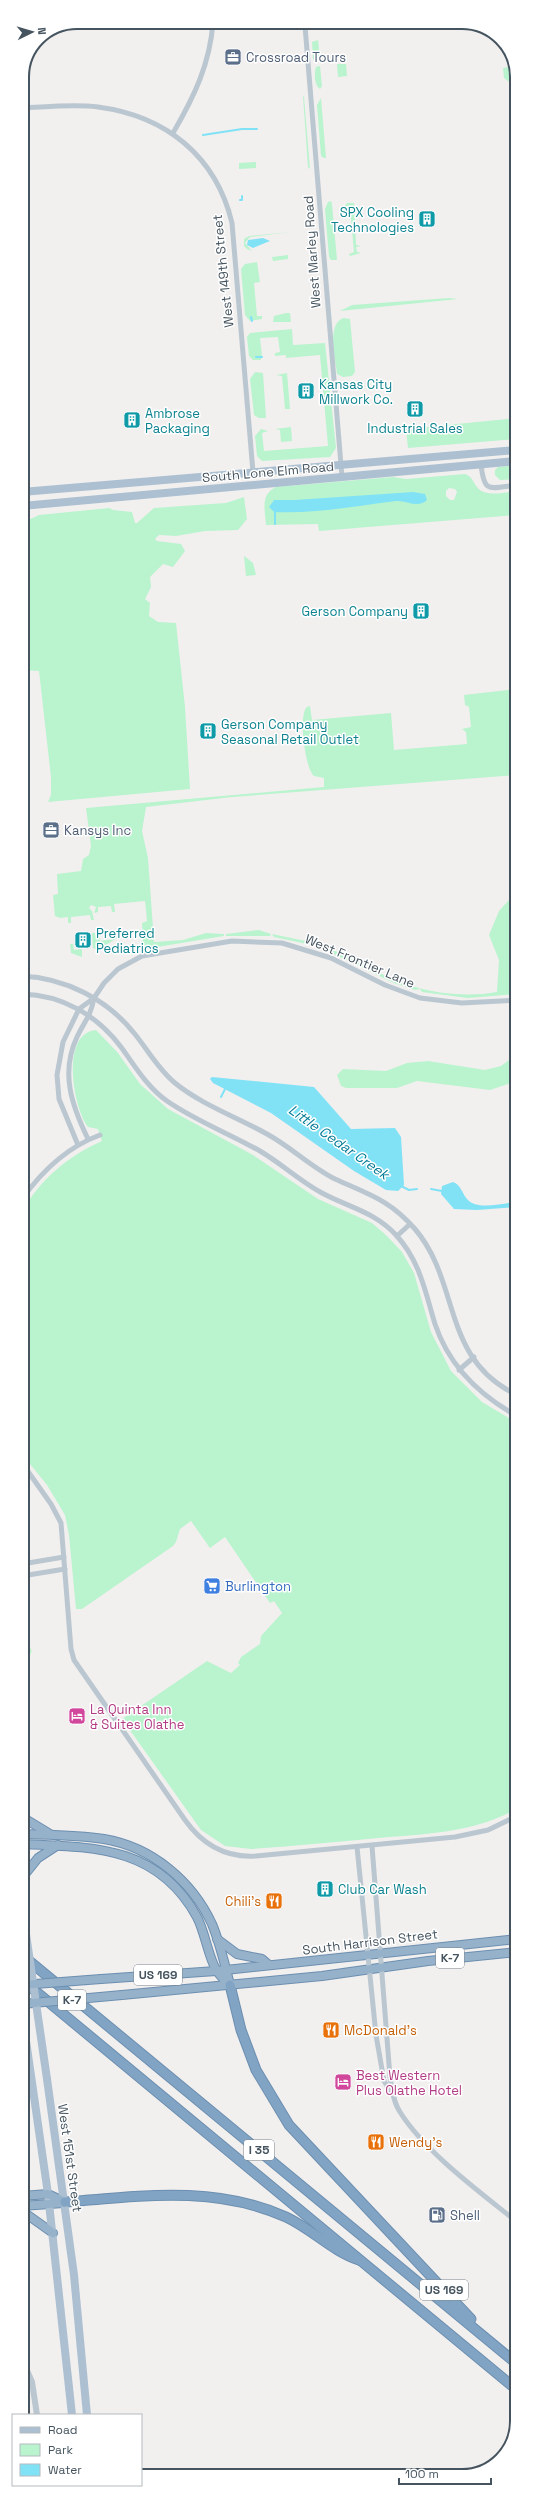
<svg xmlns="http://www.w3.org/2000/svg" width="539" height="2498" font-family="'Space Grotesk',sans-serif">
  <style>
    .green { fill: #b9f4ce; fill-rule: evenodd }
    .water { fill: #81e2f6 }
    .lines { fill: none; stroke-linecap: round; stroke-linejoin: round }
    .stream { stroke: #81e2f6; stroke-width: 2 }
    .trunk-casing { stroke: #6c8fb0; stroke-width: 10 }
    .motorway-casing { stroke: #6c8fb0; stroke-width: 11 }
    .minor { stroke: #bbc7d0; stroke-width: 5 }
    .tertiary { stroke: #bbc7d0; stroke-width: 6 }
    .primary { stroke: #acc0d1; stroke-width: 8 }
    .trunk { stroke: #96b2ca; stroke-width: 8 }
    .motorway { stroke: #81a4c4; stroke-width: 9 }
    .trunk-bridge-casing { stroke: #6c8fb0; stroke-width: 10; stroke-linecap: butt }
    .primary-bridge { stroke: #acc0d1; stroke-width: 8 }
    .trunk-bridge { stroke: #96b2ca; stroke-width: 8 }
    .labels { text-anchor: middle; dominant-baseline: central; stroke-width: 3; stroke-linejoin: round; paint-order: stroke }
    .shield { fill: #fff; stroke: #7d878f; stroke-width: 1 }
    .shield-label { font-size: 12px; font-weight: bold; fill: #45545f }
    .service-label { font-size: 13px; fill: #4e5e75; stroke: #fff; text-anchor: start }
    .culture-label { font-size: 13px; fill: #0d838f; stroke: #fff; text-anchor: start }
    .street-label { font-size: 13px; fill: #45545f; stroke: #fff }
    .shop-label { font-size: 13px; fill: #366cbe; stroke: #fff; text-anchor: start }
    .hotel-label { font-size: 13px; fill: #b23c85; stroke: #fff; text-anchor: start }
    .food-label { font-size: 13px; fill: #c56008; stroke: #fff; text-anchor: start }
    .water-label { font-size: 14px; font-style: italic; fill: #037c96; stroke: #fff }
    .rim { fill: none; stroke: #45545f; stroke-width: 2 }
  </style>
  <rect width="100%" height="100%" fill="#f2efef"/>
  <g class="green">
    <path d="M274 22H298L299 25 294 29 293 26 276 27Z"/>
    <path d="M496 36 501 38 516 70V87L504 78 503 68 508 67V59Z"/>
    <path d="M318 40 320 60 313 59 312 42Z"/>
    <path d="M337 64H346L347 76 338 77Z"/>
    <path d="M320 66 322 86 320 89C314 85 314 73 316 67Z"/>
    <path d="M303 96 304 97 310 169 308 167Z"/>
    <path d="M321 98 326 158H324L321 156 317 105Z"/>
    <path d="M256 162V168L239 169V163Z"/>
    <path d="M328 202 331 201 332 204 337 260H331L329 257 325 209Z"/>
    <path d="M347 203H354L356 245 361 246 356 247 357 252 361 253 350 256 349 254 354 252 350 207 345 206Z"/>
    <path d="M292 232 250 237 245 243 252 251 247 249 244 246V239L249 236Z"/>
    <path d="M288 255V259L273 261 272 257Z"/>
    <path d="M257 262 260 282 254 283 257 316H262V319L250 321 245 315 241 269 245 264Z"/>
    <path d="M513 293H517V338Z"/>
    <path d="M449 298 458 299 340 311 352 305Z"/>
    <path d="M286 313H290L291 322H273L274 316Z"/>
    <path d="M343 318 350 319 355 372 352 376 343 377 337 374C336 359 326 326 343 318Z"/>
    <path d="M292 329 293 345 325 343 336 448 330 457 262 461 257 456 255 436 261 429 268 431 262 433 264 451 328 446 320 355 286 358V355L275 356V353L280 352 278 337 260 338 262 356 255 357H261V360H253L249 356 247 337 250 333Z"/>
    <path d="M255 372 263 373 266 418H259L254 415 250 379Z"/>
    <path d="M287 373 290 409H285L282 376 276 375Z"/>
    <path d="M517 418V439L408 448 406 429Z"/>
    <path d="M291 427 292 441 281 442 280 430 275 429Z"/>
    <path d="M517 465V479L500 480 495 475V470L498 467Z"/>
    <path d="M465 474C472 476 473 482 477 487 485 498 506 492 517 491V515L319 531 318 524 266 525C265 511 260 494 276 487L393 477 406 479ZM449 488 455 489 457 492 454 500H450L446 496V491Z"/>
    <path d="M244 497 247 519 238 530 205 531 176 536 159 535 155 539 157 541 181 544 185 551 173 567 163 564 150 577 151 587 145 599 150 603 149 616 158 622 176 623 185 707 190 789 48 802 51 795V777L39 671 22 670V523L39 515 109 508 113 510 132 512 135 523H137L154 508 226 503Z"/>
    <path d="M244 556 253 563 256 575 246 576Z"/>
    <path d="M517 689V775L232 797 146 807 142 831 148 858 154 942 183 940 206 933 224 934V936L151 948 149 947 151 945 143 946 142 923 147 921 145 901 114 904 115 912H112L111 906 98 907V912L94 913 96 907 91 905 89 908 92 911 94 920H91L90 915 71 917V923H68V917L60 918 55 916 53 895 58 894 57 874 81 871 83 859 89 855 91 846 86 808 324 787V778L314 776C305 769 298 714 307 707L310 706 312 720 391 713 394 750 467 744 466 732 462 729 471 727 469 707 465 705 464 695Z"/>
    <path d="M517 891V994L468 998 422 992 420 989 415 990 394 983 317 946V944C345 953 369 969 395 980 425 993 466 998 497 992L499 960 489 935 499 911Z"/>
    <path d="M97 930H99L100 941 114 939V934H117V938L101 948 97 942Z"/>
    <path d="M259 930 271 934 270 936H226V934Z"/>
    <path d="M92 933H95L100 952 93 948Z"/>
    <path d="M272 934 315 943 312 945 274 937Z"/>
    <path d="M70 944H73L74 950 82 949V957L71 953Z"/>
    <path d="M96 1030 118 1053 140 1084 168 1109 253 1155 318 1199 372 1223 387 1236 402 1252 414 1273 431 1332 451 1371 482 1402 517 1423V1809C473 1833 427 1834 378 1838 336 1842 293 1846 251 1849L225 1846 201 1830 122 1719 207 1661 231 1673 240 1665 238 1663 241 1657 260 1644 261 1636 282 1613 274 1601 270 1603 225 1537 210 1548 191 1521 180 1529 176 1542 173 1546 82 1609H76L69 1535 65 1515 47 1485 22 1454V1211C41 1179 68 1156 102 1141L98 1129 88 1127C73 1108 60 1033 96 1030Z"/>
    <path d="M517 1054V1081L490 1090 417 1081 397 1088H346L341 1086 337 1075 343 1069 386 1071 407 1063 428 1061 485 1070 501 1066Z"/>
    <circle cx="27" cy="1651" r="4.5"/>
  </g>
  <g class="water">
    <path d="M263 238 270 241 253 248 247 245 248 240Z"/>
    <path d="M413 492 425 494 427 500C417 509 407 500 396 501 355 506 315 514 274 512L269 507 274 500H295Z"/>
    <path d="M212 1077 314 1087 351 1129 395 1128 401 1137 404 1185 398 1191 386 1190 354 1171 271 1113 213 1083 210 1079Z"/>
    <path d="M453 1182C461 1185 462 1193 467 1199 477 1211 503 1203 517 1202V1207L477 1210 454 1209 441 1194 442 1186Z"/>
  </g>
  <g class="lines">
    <g class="stream">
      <path d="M203 135 242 129H257"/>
      <path d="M240 200H242V196"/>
      <path d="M251 317 252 321"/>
      <path d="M256 357H262"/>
      <path d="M275 524V512"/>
      <path d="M221 1097 226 1087"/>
      <path d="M401 1186 409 1190 417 1189"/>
      <path d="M431 1189 442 1191"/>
      <path d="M516 1386H517"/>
      <path d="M502 2449 506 2450"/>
    </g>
    <g class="trunk-casing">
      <g id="trunk">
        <path d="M22 1817 50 1834"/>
        <path d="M22 1834C49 1835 77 1835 104 1839 152 1847 192 1881 212 1924 220 1943 225 1965 230 1985"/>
        <path d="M22 1844C94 1847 158 1846 197 1917 205 1932 209 1960 217 1971 220 1976 225 1980 229 1985"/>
        <path d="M22 1878 38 1858 58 1845"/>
        <path d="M217 1939 237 1954 262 1959 269 1965"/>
        <path d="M101 1979 216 1971 517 1939"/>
        <path d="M122 1995 322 1976 428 1961 517 1952"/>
        <path d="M22 2196 48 2194 65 2202"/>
        <path d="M22 2206 63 2203"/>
        <path d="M22 2211 53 2233"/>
      </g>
    </g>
    <g class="motorway-casing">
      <g id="motorway">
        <path d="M22 1955 517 2364"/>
        <path d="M22 1980 517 2390"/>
        <path d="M230 1985 241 2030 256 2070 289 2125 471 2319"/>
        <path d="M65 2202C140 2196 215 2185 286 2217 312 2229 332 2251 359 2260"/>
      </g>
    </g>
    <g class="minor">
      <path d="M305 26 342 477"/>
      <path d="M22 108C47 107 73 104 98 107 166 116 216 156 232 223L253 472"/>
      <path d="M173 133C194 97 210 64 213 22"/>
      <path d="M481 464C484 495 490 488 517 485"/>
      <path d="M22 976C65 978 107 999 134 1033 148 1050 158 1069 175 1083 202 1105 237 1117 267 1134 291 1147 311 1167 335 1179 368 1194 390 1200 415 1229 461 1283 441 1359 517 1395"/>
      <path d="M22 994C62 995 97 1015 121 1047 135 1066 147 1087 167 1101 196 1121 230 1134 260 1151 282 1164 300 1181 322 1193 348 1207 375 1212 396 1235 420 1261 425 1291 435 1324 449 1366 479 1395 517 1416"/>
      <path d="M88 1139C72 1106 60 1073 77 1037 85 1020 90 1018 94 998"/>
      <path d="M78 1145 59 1099 57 1075 63 1042 79 1009 94 998 104 983 118 969 142 956 232 941 282 943 331 958 385 985 420 998 462 1003 517 1000"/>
      <path d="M22 1199C42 1171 67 1147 100 1135"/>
      <path d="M397 1236 410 1224"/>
      <path d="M459 1370 474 1357"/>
      <path d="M22 1463 51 1504 61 1523 71 1649 74 1660 185 1820C202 1844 225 1858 256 1856L455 1837 488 1830 517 1816"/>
      <path d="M22 1564 64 1557"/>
      <path d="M22 1576 65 1569"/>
      <path d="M372 1846 390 2077C392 2088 393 2102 400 2112 425 2152 480 2192 517 2222"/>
      <path d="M357 1847 376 2035 384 2081 392 2094"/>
    </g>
    <path class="tertiary" d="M22 2359 32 2382 37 2415"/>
    <g class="primary">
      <path d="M22 492 517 450"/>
      <path d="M22 506 517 461"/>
      <path d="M22 1905 25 1927"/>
      <path d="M22 2013 48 2194 72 2415"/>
      <path d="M47 2079 74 2275 87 2415"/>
    </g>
    <use href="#trunk" class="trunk"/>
    <use href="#motorway" class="motorway"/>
    <g class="trunk-bridge-casing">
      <g id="trunk-bridge">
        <path d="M22 1985 101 1979"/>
        <path d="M22 2004 122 1995"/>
      </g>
    </g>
    <path class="primary-bridge" d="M25 1927 47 2079"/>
    <use href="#trunk-bridge" class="trunk-bridge"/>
  </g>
  <defs>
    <g id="office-square" transform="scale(0.9)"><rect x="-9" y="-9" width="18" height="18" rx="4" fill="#5c6f8a" stroke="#fff"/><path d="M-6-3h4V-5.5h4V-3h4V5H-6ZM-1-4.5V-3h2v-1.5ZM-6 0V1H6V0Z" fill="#fff"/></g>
    <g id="building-square" transform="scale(0.9)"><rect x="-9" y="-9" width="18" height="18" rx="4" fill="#0f9aa8" stroke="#fff"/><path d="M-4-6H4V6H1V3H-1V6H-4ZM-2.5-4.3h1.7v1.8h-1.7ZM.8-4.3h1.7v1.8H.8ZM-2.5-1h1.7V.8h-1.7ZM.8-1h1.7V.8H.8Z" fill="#fff"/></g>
    <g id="supermarket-square" transform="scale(0.9)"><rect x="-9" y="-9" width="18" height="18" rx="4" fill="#3f7fe0" stroke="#fff"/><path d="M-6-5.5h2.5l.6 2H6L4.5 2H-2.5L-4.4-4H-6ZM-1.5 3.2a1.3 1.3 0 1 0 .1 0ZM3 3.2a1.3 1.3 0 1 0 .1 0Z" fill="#fff"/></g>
    <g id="hotel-square" transform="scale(0.9)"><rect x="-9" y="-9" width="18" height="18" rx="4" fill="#d1479c" stroke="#fff"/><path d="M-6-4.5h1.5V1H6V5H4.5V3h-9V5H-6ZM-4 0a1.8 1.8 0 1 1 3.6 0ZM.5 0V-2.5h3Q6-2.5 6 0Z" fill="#fff"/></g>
    <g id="restaurant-square" transform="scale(0.9)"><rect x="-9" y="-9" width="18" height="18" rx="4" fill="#e8710a" stroke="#fff"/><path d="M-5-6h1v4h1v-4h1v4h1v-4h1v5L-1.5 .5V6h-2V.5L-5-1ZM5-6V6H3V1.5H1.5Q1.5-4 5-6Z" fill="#fff"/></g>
    <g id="fuel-square" transform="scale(0.9)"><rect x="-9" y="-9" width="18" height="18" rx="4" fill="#5c6f8a" stroke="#fff"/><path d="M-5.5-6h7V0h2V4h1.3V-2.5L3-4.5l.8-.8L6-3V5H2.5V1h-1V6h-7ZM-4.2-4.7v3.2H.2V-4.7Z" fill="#fff"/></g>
  </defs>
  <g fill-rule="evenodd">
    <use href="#office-square" x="233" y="57"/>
    <use href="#building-square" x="427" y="219"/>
    <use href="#building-square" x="306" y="391"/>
    <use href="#building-square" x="415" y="409"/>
    <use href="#building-square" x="132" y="420"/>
    <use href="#building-square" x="421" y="611"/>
    <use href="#building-square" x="208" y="731"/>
    <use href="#office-square" x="51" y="830"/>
    <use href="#building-square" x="83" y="940"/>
    <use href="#supermarket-square" x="212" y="1586"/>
    <use href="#hotel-square" x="77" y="1716"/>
    <use href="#building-square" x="325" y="1889"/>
    <use href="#restaurant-square" x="274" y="1901"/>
    <use href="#restaurant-square" x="331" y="2030"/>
    <use href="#hotel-square" x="343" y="2082"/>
    <use href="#restaurant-square" x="376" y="2142"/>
    <use href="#fuel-square" x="437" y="2215"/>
  </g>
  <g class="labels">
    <g class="shield">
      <rect x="436" y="1948" width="28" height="20" rx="3"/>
      <rect x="134" y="1965" width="48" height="20" rx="3"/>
      <rect x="58" y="1990" width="28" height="20" rx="3"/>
      <rect x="244" y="2140" width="30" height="20" rx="3"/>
      <rect x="420" y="2280" width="48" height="20" rx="3"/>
    </g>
    <g class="shield-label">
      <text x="450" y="1958">K-7</text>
      <text x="158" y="1975">US 169</text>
      <text x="72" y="2000">K-7</text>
      <text x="259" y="2150">I 35</text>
      <text x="444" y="2290">US 169</text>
    </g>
    <g class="service-label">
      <text x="246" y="57">Crossroad Tours</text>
      <text x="64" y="830">Kansys Inc</text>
      <text x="450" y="2215">Shell</text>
    </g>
    <g class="culture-label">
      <text x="414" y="212" text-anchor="end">SPX Cooling<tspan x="414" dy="15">Technologies</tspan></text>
      <text x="319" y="384">Kansas City<tspan x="319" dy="15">Millwork Co.</tspan></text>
      <text x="145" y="413">Ambrose<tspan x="145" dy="15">Packaging</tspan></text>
      <text x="415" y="428" text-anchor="middle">Industrial Sales</text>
      <text x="408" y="611" text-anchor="end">Gerson Company</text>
      <text x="221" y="724">Gerson Company<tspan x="221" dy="15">Seasonal Retail Outlet</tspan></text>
      <text x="96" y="933">Preferred<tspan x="96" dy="15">Pediatrics</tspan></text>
      <text x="338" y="1889">Club Car Wash</text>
    </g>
    <g class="street-label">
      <text transform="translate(312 252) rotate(-94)">West Marley Road</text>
      <text transform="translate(223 271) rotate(-96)">West 149th Street</text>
      <text transform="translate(268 472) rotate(-5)">South Lone Elm Road</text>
      <text transform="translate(360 961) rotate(23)">West Frontier Lane</text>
      <text transform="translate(370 1942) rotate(-7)">South Harrison Street</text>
      <text transform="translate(70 2158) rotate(82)">West 151st Street</text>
    </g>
    <g class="shop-label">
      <text x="225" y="1586">Burlington</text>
    </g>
    <g class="hotel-label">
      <text x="90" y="1709">La Quinta Inn<tspan x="90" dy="15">&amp; Suites Olathe</tspan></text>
      <text x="356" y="2075">Best Western<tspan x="356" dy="15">Plus Olathe Hotel</tspan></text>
    </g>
    <g class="food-label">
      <text x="261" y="1901" text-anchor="end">Chili's</text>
      <text x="344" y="2030">McDonald's</text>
      <text x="389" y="2142">Wendy's</text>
    </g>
    <g class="water-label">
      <text transform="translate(339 1142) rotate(35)">Little Cedar Creek</text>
    </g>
  </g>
  <path d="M0 0H539V2498H0ZM77 29H462A48 48 0 0 1 510 77V2421A48 48 0 0 1 462 2469H77A48 48 0 0 1 29 2421V77A48 48 0 0 1 77 29Z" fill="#fff" fill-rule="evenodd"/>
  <path class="rim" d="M77 29H462A48 48 0 0 1 510 77V2421A48 48 0 0 1 462 2469H77A48 48 0 0 1 29 2421V77A48 48 0 0 1 77 29Z"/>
  <rect x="12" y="2414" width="130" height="72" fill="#ffffff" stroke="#b5bbbf"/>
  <rect x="20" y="2427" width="20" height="6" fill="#acc0d1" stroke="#b5bbbf"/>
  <text x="48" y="2434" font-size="12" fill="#45545f">Road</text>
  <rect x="20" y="2444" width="20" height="12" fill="#b9f4ce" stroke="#b5bbbf"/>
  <text x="48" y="2454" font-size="12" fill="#45545f">Park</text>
  <rect x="20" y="2464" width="20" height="12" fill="#81e2f6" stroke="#b5bbbf"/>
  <text x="48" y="2474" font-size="12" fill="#45545f">Water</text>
  <g transform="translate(32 32) rotate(85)" stroke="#ffffff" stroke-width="3" paint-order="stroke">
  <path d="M0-3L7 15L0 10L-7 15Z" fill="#45545f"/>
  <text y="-6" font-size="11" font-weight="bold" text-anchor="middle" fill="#45545f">N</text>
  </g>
  <path d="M399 2478v6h92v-6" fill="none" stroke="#45545f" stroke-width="2"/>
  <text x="405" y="2478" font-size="12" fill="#45545f" stroke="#ffffff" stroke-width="3" paint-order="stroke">100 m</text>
</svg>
